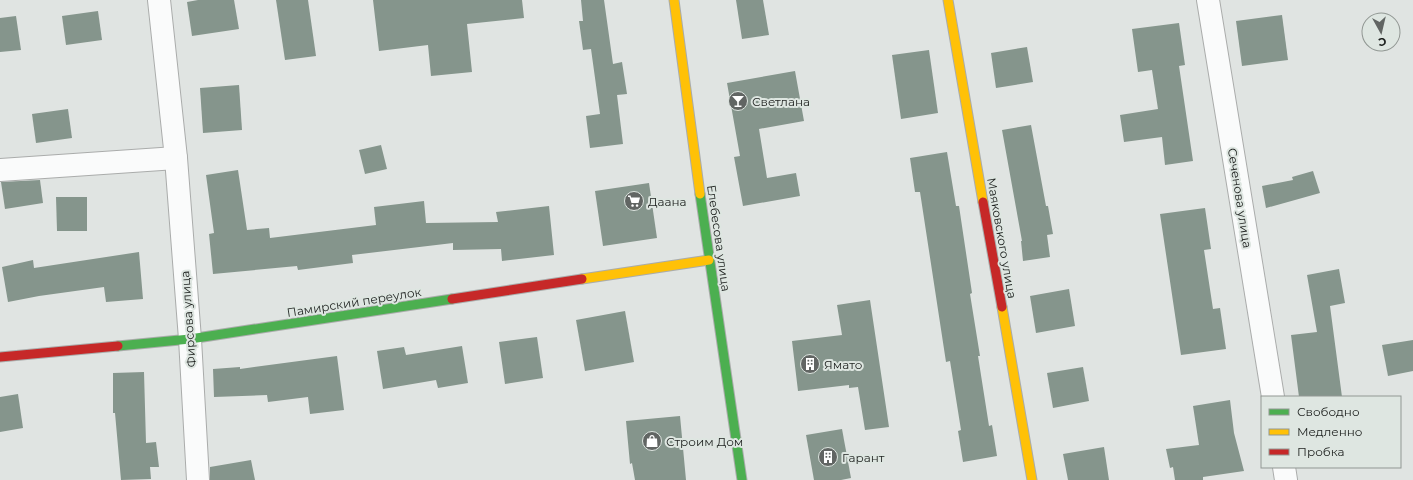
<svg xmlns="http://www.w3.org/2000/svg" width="1413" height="480" font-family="Montserrat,sans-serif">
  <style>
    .building { fill: #85958c }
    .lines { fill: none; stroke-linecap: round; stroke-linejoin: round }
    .street-casing { stroke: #aaacab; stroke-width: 24 }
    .fast-casing { stroke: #aaacab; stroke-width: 11 }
    .slow-casing { stroke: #aaacab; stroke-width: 11 }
    .jam-casing { stroke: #aaacab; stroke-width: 11 }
    .street { stroke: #fafbfb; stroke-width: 22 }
    .fast { stroke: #4caf50; stroke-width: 9 }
    .slow { stroke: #ffc107; stroke-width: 9 }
    .jam { stroke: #c62828; stroke-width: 9 }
    .labels { text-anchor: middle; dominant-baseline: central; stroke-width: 4; stroke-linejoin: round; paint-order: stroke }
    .poi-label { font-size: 12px; fill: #1d201e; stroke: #dee6e1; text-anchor: start }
    .street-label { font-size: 12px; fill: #1d201e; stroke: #dee6e1 }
  </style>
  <rect width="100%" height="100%" fill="#e0e4e2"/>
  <g class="building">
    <path d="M198 0H234L239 29 192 36 187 2Z"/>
    <path d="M276 0H308L316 56 285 60Z"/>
    <path d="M373 0H522L524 18 467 24 472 72 431 76 428 45 379 51Z"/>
    <path d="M581 0H604L613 64 622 62 627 94 617 95 623 144 590 148 586 116 600 114 591 49 583 50 579 21H583Z"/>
    <path d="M736 0H763L769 35 742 39Z"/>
    <path d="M98 11 102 40 66 45 62 16Z"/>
    <path d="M1282 15 1288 60 1242 66 1236 21Z"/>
    <path d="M16 16 21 50 0 52V18Z"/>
    <path d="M1179 23 1185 65 1179 66 1193 161 1165 165 1162 137 1124 142 1120 115 1158 109 1152 70 1138 72 1132 29Z"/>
    <path d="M1027 47 1033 82 996 88 991 53Z"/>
    <path d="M929 50 938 113 901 119 892 55Z"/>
    <path d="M795 71 804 121 759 129 767 178 796 173 800 196 743 206 734 157 740 156 727 83Z"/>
    <path d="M239 85 242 130 203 133 200 88Z"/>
    <path d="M68 109 72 138 36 143 32 114Z"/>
    <path d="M1031 125 1046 206H1048L1053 234 1047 235 1050 257 1023 261 1021 241H1022L1002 130Z"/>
    <path d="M381 145 387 169 365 174 359 150Z"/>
    <path d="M947 152 956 206H959L972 293 970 294 980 356H978L989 426 992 425 997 456 963 462 958 431 961 430 950 361 946 362 920 192H915L910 158Z"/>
    <path d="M238 170 247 230 269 228 270 238 376 225 374 207 424 201 426 223 498 222 496 212 549 206 554 255 502 261 501 249 453 250V243L352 255 353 263 298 270 297 266 213 274 209 234 214 233 206 175Z"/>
    <path d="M1313 171 1320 193 1266 208 1262 186 1293 180 1292 177Z"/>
    <path d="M40 180 43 203 5 209 1 182Z"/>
    <path d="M649 183 657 238 603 246 595 191Z"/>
    <path d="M56 197H87V231H57Z"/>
    <path d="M1205 208 1211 249 1204 250 1213 309 1220 308 1226 349 1181 355 1160 214Z"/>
    <path d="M139 252 143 299 106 302 104 287 39 296 8 302 2 267 33 260 34 268Z"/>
    <path d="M1339 269 1345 303 1330 306 1342 397H1299L1291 335 1317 332 1307 275Z"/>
    <path d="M1069 289 1075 326 1036 333 1030 296Z"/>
    <path d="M870 300 889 427 865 430 858 387 849 388V385L798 391 792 341 842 335 837 305Z"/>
    <path d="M625 311 634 362 585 371 576 320Z"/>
    <path d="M537 337 543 378 505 384 499 342Z"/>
    <path d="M1413 340V371L1388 376 1382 345Z"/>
    <path d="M462 346 468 383 438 388 436 380 383 389 377 351 404 347 406 355Z"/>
    <path d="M337 356 344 410 310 414 308 397 268 402 267 395 214 397 213 369 240 367V369Z"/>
    <path d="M1083 367 1089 401 1053 408 1047 373Z"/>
    <path d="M144 372 146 443 156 442 159 467H150L151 479 121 480 115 413H113V373Z"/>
    <path d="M18 394 23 428 0 432V397Z"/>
    <path d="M1230 400 1234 433 1244 471 1203 477V480H1175L1173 467 1170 468 1166 449 1199 445 1193 406Z"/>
    <path d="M680 416 686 480H635L632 463 630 464 626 421Z"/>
    <path d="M842 429 851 478 841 480H814L806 435Z"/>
    <path d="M1104 447 1109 480H1068L1063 454Z"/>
    <path d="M251 460 255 480H210V467Z"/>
  </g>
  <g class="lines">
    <g class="street-casing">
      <g id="street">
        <path d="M159 0 176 158 190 339 198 480"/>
        <path d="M1208 0 1273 397"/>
        <path d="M0 170 176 158"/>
        <path d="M1284 467 1286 480"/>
      </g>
    </g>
    <g class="fast-casing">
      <g id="fast">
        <path d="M700 194 742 480"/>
        <path d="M118 346 190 339 452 299"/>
      </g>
    </g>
    <g class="slow-casing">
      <g id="slow">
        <path d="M674 0 700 194"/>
        <path d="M948 0 983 202"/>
        <path d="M582 279 709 260"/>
        <path d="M1002 307 1032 480"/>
      </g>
    </g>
    <g class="jam-casing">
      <g id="jam">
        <path d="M983 202 1002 307"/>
        <path d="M452 299 582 279"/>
        <path d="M0 357 118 346"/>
      </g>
    </g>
    <use href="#street" class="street"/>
    <use href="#fast" class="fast"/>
    <use href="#slow" class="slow"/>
    <use href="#jam" class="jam"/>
  </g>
  <defs>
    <g id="bar-disc" transform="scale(1)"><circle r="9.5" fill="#616563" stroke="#dee6e1"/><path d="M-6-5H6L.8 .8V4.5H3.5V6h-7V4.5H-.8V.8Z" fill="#fff"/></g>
    <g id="supermarket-disc" transform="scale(1)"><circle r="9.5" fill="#616563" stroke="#dee6e1"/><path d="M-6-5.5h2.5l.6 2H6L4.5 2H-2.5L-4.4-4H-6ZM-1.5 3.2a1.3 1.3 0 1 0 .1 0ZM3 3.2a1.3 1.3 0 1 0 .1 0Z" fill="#fff"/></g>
    <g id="building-disc" transform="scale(1)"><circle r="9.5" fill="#616563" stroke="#dee6e1"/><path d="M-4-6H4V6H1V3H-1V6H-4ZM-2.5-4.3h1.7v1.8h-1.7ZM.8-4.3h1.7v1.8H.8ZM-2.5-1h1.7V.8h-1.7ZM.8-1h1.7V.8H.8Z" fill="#fff"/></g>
    <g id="shop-disc" transform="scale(1)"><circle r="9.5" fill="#616563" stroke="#dee6e1"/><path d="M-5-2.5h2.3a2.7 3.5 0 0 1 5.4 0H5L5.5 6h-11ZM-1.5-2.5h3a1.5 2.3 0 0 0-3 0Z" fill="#fff"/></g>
  </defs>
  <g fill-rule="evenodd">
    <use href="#bar-disc" x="738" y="101"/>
    <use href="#supermarket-disc" x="634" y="201"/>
    <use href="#building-disc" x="810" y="364"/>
    <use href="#shop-disc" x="652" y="441"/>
    <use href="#building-disc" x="828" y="457"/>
  </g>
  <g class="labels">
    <g class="poi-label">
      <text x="752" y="101">Светлана</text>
      <text x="648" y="201">Даана</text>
      <text x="824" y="364">Ямато</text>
      <text x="666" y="441">Строим Дом</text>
      <text x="842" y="457">Гарант</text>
    </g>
    <g class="street-label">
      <text transform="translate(1240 198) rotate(81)">Сеченова улица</text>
      <text transform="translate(719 238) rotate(82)">Елебесова улица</text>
      <text transform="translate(1002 238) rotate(80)">Маяковского улица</text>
      <text transform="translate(354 302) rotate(-9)">Памирский переулок</text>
      <text transform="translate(188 319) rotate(-94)">Фирсова улица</text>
    </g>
  </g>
  <rect x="1261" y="396" width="140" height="72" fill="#dee6e1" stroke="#919793"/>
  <rect x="1269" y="409" width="20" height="6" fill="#4caf50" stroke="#919793"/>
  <text x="1297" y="416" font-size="12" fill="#1d201e">Свободно</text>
  <rect x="1269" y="429" width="20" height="6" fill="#ffc107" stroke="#919793"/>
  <text x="1297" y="436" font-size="12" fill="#1d201e">Медленно</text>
  <rect x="1269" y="449" width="20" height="6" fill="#c62828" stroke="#919793"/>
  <text x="1297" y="456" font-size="12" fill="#1d201e">Пробка</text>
  <g transform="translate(1381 32) rotate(172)"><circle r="19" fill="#dee6e1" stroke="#919793"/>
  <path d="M0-3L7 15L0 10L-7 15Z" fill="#616563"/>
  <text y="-6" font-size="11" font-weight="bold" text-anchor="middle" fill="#1d201e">С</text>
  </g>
</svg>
